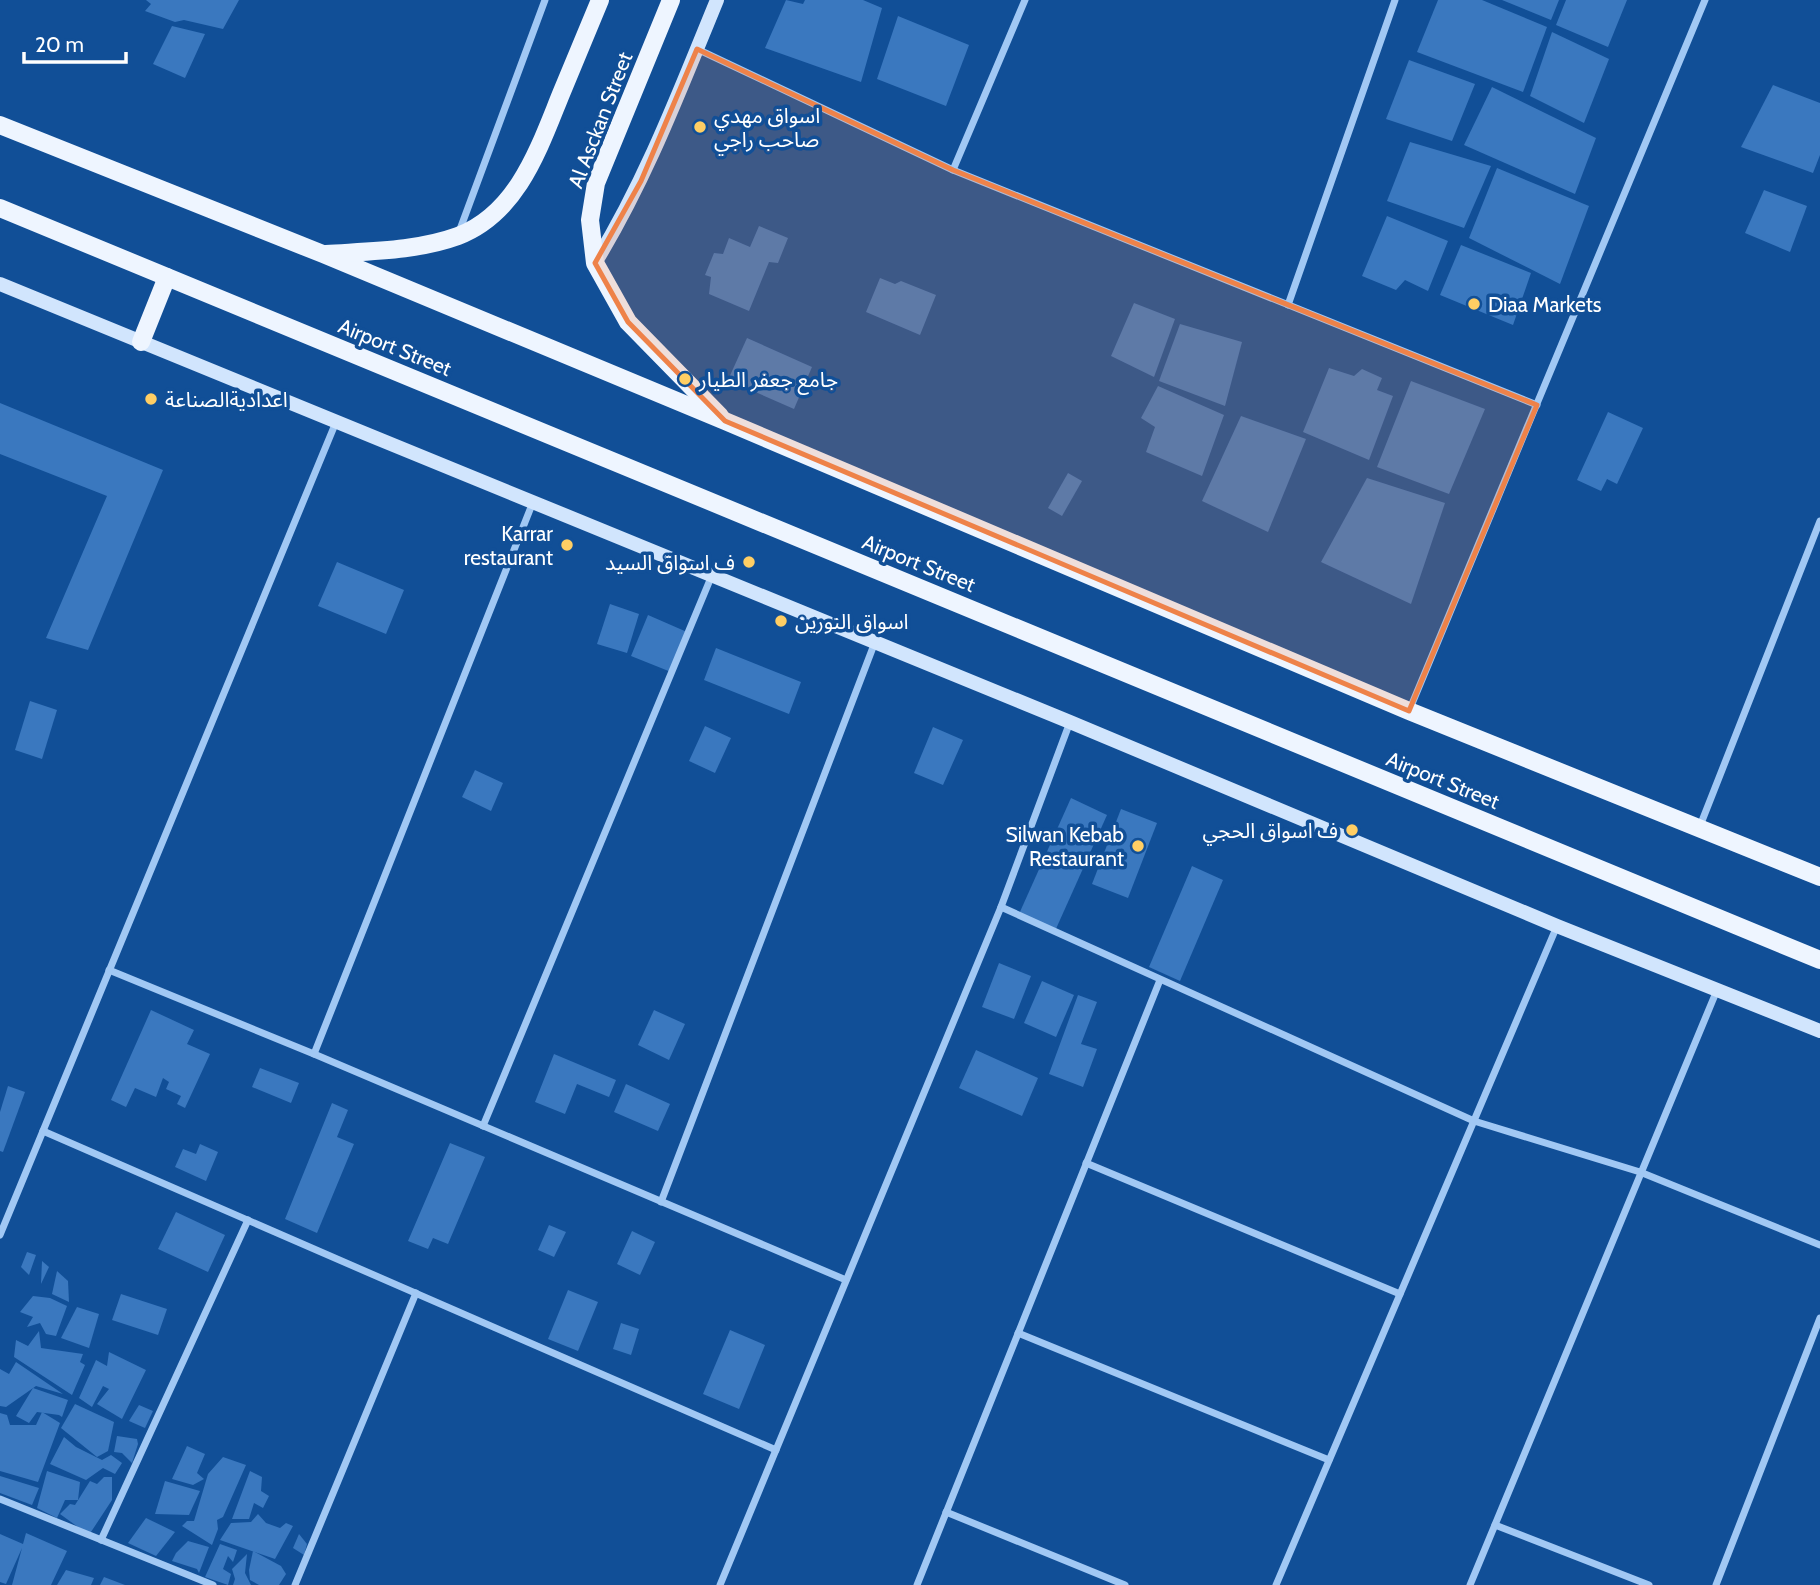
<svg xmlns="http://www.w3.org/2000/svg" width="1820" height="1585" font-family="Cabin,'Noto Sans Arabic',sans-serif">
  <style>
    .building { fill: #3a78bf }
    .lines { fill: none; stroke-linecap: round; stroke-linejoin: round }
    .street { stroke: #a1c8f4; stroke-width: 7 }
    .secondary { stroke: #d1e5fd; stroke-width: 14 }
    .primary { stroke: #eef5ff; stroke-width: 18 }
    .marked { fill: #ee8249; fill-opacity: 0.2; stroke: #ee8249; stroke-width: 5; stroke-linejoin: round }
    .poi-dot { fill: #ffce64; stroke: #114f97; stroke-width: 2.5 }
    .labels { text-anchor: middle; dominant-baseline: central; stroke-width: 7; stroke-linejoin: round; paint-order: stroke }
    .poi-label { font-size: 21px; fill: #fff; stroke: #114f97; text-anchor: start }
    .street-label { font-size: 21px; fill: #fff; stroke: #114f97 }
  </style>
  <rect width="100%" height="100%" fill="#114f97"/>
  <g class="building">
    <path d="M146 0H239L223 29 184 20 175 22 145 11 151 4Z"/>
    <path d="M786 0 803 4 805 0H863L882 8 861 82 765 48Z"/>
    <path d="M1438 0H1482L1547 27 1523 92 1417 52Z"/>
    <path d="M1502 0H1559L1551 20Z"/>
    <path d="M1566 0H1627L1608 47 1556 25Z"/>
    <path d="M898 16 969 45 946 106 877 79Z"/>
    <path d="M172 26 205 34 185 78 153 64Z"/>
    <path d="M1552 32 1609 59 1584 123 1530 96Z"/>
    <path d="M1409 60 1475 84 1452 141 1386 119Z"/>
    <path d="M1773 85 1820 103V155L1813 173 1741 147Z"/>
    <path d="M1492 87 1596 138 1575 194 1464 145Z"/>
    <path d="M1410 142 1491 166 1464 228 1387 201Z"/>
    <path d="M1497 168 1589 206 1560 284 1469 238Z"/>
    <path d="M1764 190 1807 206 1790 252 1745 233Z"/>
    <path d="M1387 216 1448 241 1428 291 1405 280 1396 290 1362 276Z"/>
    <path d="M759 226 788 238 778 263 769 262 749 311 709 294 711 277 705 275 714 253 723 254 729 238 750 247Z"/>
    <path d="M1461 245 1531 273 1513 325 1440 295Z"/>
    <path d="M880 278 895 284 901 281 936 295 920 335 866 312Z"/>
    <path d="M1134 303 1175 319 1154 377 1111 356Z"/>
    <path d="M1180 324 1242 342 1225 406 1159 381Z"/>
    <path d="M747 338 812 367 794 409 728 380Z"/>
    <path d="M1329 368 1354 376 1362 369 1382 378 1377 390 1393 396 1369 460 1303 432Z"/>
    <path d="M1411 381 1485 409 1449 494 1377 467Z"/>
    <path d="M1158 386 1224 415 1202 476 1146 452 1155 427 1141 418Z"/>
    <path d="M0 403 163 470 88 650 46 638 107 496 0 454Z"/>
    <path d="M1608 412 1643 428 1617 484 1607 479 1601 491 1577 480Z"/>
    <path d="M1241 416 1306 439 1268 532 1202 501Z"/>
    <path d="M1068 473 1082 481 1062 516 1048 508Z"/>
    <path d="M1367 478 1445 503 1411 604 1321 562Z"/>
    <path d="M337 562 404 590 386 634 318 606Z"/>
    <path d="M610 604 639 614 627 653 597 644Z"/>
    <path d="M648 615 687 632 671 672 631 656Z"/>
    <path d="M716 648 801 682 789 714 704 680Z"/>
    <path d="M30 701 57 710 42 759 15 750Z"/>
    <path d="M705 726 731 738 715 773 689 761Z"/>
    <path d="M933 727 963 740 943 785 914 773Z"/>
    <path d="M475 770 503 783 491 811 462 797Z"/>
    <path d="M1071 798 1107 815 1055 931 1019 914Z"/>
    <path d="M1121 809 1157 823 1128 898 1092 884Z"/>
    <path d="M1192 866 1223 880 1180 981 1149 967Z"/>
    <path d="M999 963 1031 976 1014 1019 982 1007Z"/>
    <path d="M1042 981 1074 995 1056 1037 1024 1023Z"/>
    <path d="M1078 995 1097 1002 1081 1044 1097 1049 1083 1087 1049 1074Z"/>
    <path d="M151 1010 194 1030 187 1044 210 1054 185 1108 177 1104 181 1096 166 1089 169 1082 163 1078 156 1097 135 1088 126 1107 111 1100Z"/>
    <path d="M654 1010 685 1024 669 1060 638 1045Z"/>
    <path d="M976 1050 1038 1078 1022 1116 959 1088Z"/>
    <path d="M554 1054 616 1080 609 1097 577 1084 565 1114 535 1102Z"/>
    <path d="M260 1068 299 1083 291 1103 252 1087Z"/>
    <path d="M626 1084 670 1104 658 1131 614 1112Z"/>
    <path d="M8 1086 25 1092 3 1152 0 1151V1112Z"/>
    <path d="M332 1103 348 1110 337 1137 354 1144 317 1233 285 1219Z"/>
    <path d="M450 1143 485 1157 448 1244 433 1238 428 1249 408 1241Z"/>
    <path d="M200 1144 218 1152 206 1181 175 1167 183 1149 196 1154Z"/>
    <path d="M176 1212 225 1235 208 1272 158 1249Z"/>
    <path d="M549 1225 566 1232 554 1257 538 1250Z"/>
    <path d="M632 1231 655 1242 640 1275 617 1264Z"/>
    <path d="M27 1252 36 1255 29 1275 21 1267Z"/>
    <path d="M42 1261 49 1267 41 1284Z"/>
    <path d="M57 1271 68 1281 69 1302 52 1294Z"/>
    <path d="M568 1290 598 1302 578 1351 548 1339Z"/>
    <path d="M121 1294 167 1309 158 1335 112 1320Z"/>
    <path d="M33 1296 50 1298 67 1306 56 1336 46 1334 40 1323 27 1327 33 1317 20 1312Z"/>
    <path d="M77 1307 99 1314 89 1348 61 1338Z"/>
    <path d="M621 1323 639 1329 631 1355 613 1349Z"/>
    <path d="M730 1330 765 1345 739 1409 703 1394Z"/>
    <path d="M39 1331 41 1348 83 1354 80 1362 85 1365 72 1395 14 1357 16 1340 28 1346Z"/>
    <path d="M109 1352 146 1370 122 1419 97 1404 109 1389 103 1386 92 1407 79 1398 96 1360 107 1366Z"/>
    <path d="M16 1362 63 1394 36 1386 6 1407 0 1406V1369L9 1374Z"/>
    <path d="M33 1388 68 1400 62 1417 59 1415 37 1412 29 1423 16 1416Z"/>
    <path d="M75 1404 114 1422 108 1451 97 1457 61 1428Z"/>
    <path d="M139 1405 153 1411 145 1428 129 1421Z"/>
    <path d="M42 1412 60 1423 38 1482 0 1471V1413L7 1415 10 1425H36Z"/>
    <path d="M117 1436 137 1439 138 1444 132 1463 122 1453 114 1452Z"/>
    <path d="M64 1437 76 1447 102 1460 111 1455 122 1463 115 1474 103 1468 86 1480 50 1464Z"/>
    <path d="M187 1446 205 1454 197 1473 204 1479 193 1485 172 1479Z"/>
    <path d="M223 1457 246 1465 223 1517 217 1520 218 1529 212 1545 182 1526 187 1521H194L208 1474Z"/>
    <path d="M47 1471 80 1482 78 1500H65L57 1518 37 1508Z"/>
    <path d="M250 1471 262 1477 261 1491 269 1496 263 1508 254 1503 249 1519H232Z"/>
    <path d="M0 1476 39 1488 32 1505 0 1493Z"/>
    <path d="M104 1477H112V1500L89 1535 60 1514 70 1504 75 1505 90 1481 97 1484Z"/>
    <path d="M165 1481 200 1491 189 1515 155 1514Z"/>
    <path d="M258 1514 266 1523 280 1528 286 1523 293 1526 275 1559 220 1540 231 1523 251 1522Z"/>
    <path d="M146 1518 175 1532 156 1556 128 1543Z"/>
    <path d="M26 1533 67 1551 51 1585H12L22 1548 6 1584 0 1582V1534L23 1544Z"/>
    <path d="M299 1534 307 1544 304 1555 293 1548Z"/>
    <path d="M188 1541 209 1547 199 1573 197 1569 172 1561 176 1553Z"/>
    <path d="M220 1544 237 1550 233 1562 228 1556 223 1569 231 1574 228 1585 205 1577Z"/>
    <path d="M253 1551 281 1566 286 1574 279 1585H259L250 1580 249 1570Z"/>
    <path d="M247 1554 245 1573 251 1585H233L235 1579 232 1569Z"/>
    <path d="M66 1570 94 1578 91 1585H57Z"/>
    <path d="M104 1577 125 1585H100Z"/>
  </g>
  <g class="lines">
    <g class="street">
      <path d="M697 49 953 170 1537 405"/>
      <path d="M953 170 1025 0"/>
      <path d="M459 232 545 0"/>
      <path d="M1288 305 1395 0"/>
      <path d="M1409 711 1705 0"/>
      <path d="M1700 826 1820 521"/>
      <path d="M1001 907 1474 1121 1640 1172 1820 1245"/>
      <path d="M109 970 314 1054 846 1280"/>
      <path d="M314 1054 533 502"/>
      <path d="M483 1126 712 575"/>
      <path d="M43 1131 776 1450"/>
      <path d="M1086 1163 1400 1294"/>
      <path d="M661 1202 875 642"/>
      <path d="M0 1235 336 422"/>
      <path d="M1018 1333 1329 1460"/>
      <path d="M0 1499 213 1585"/>
      <path d="M946 1512 1125 1585"/>
      <path d="M1495 1525 1649 1585"/>
      <path d="M101 1540 248 1220"/>
      <path d="M295 1585 416 1293"/>
      <path d="M720 1585 1001 907 1070 722"/>
      <path d="M917 1585 1160 980"/>
      <path d="M1276 1585 1557 926"/>
      <path d="M1470 1585 1717 990"/>
      <path d="M1716 1585 1820 1318"/>
    </g>
    <g class="secondary">
      <path d="M595 263C646 180 680 90 717 0"/>
      <path d="M0 284 1070 722 1557 926 1820 1031"/>
    </g>
    <g class="primary">
      <path d="M671 0 596 183 590 220 595 263 628 322 720 416"/>
      <path d="M0 125 323 254 725 421 1409 711 1820 877"/>
      <path d="M0 208 1820 960"/>
      <path d="M326 254C370 251 417 251 458 236 518 213 539 148 561 94 574 63 587 31 600 0"/>
      <path d="M141 342 167 277"/>
    </g>
  </g>
  <path class="marked" d="M697 49 953 170 1537 405 1409 711 725 421 628 322 595 263 641 181Z"/>
  <g class="poi-dot">
    <circle cx="700" cy="127" r="7"/>
    <circle cx="1474" cy="304" r="7"/>
    <circle cx="685" cy="379" r="7"/>
    <circle cx="151" cy="399" r="7"/>
    <circle cx="567" cy="545" r="7"/>
    <circle cx="749" cy="562" r="7"/>
    <circle cx="781" cy="621" r="7"/>
    <circle cx="1352" cy="830" r="7"/>
    <circle cx="1138" cy="846" r="7"/>
  </g>
  <g class="labels">
    <g class="poi-label">
      <text x="714" y="115">اسواق مهدي<tspan x="714" dy="24">صاحب راجي</tspan></text>
      <text x="1488" y="304">Diaa Markets</text>
      <text x="699" y="379">جامع جعفر الطيار</text>
      <text x="165" y="399">اعداديةالصناعة</text>
      <text x="553" y="533" text-anchor="end">Karrar<tspan x="553" dy="24">restaurant</tspan></text>
      <text x="735" y="562" text-anchor="end">ف اسواق السيد</text>
      <text x="795" y="621">اسواق النورين</text>
      <text x="1338" y="830" text-anchor="end">ف اسواق الحجي</text>
      <text x="1124" y="834" text-anchor="end">Silwan Kebab<tspan x="1124" dy="24">Restaurant</tspan></text>
    </g>
    <g class="street-label">
      <text transform="translate(600 120) rotate(-69)">Al Asckan Street</text>
      <text transform="translate(395 347) rotate(22)">Airport Street</text>
      <text transform="translate(919 563) rotate(22)">Airport Street</text>
      <text transform="translate(1443 780) rotate(22)">Airport Street</text>
    </g>
  </g>
  <path d="M24 52v10h102v-10" fill="none" stroke="#ffffff" stroke-width="3.5"/>
  <text x="35" y="52" font-size="21" fill="#ffffff" stroke="#114f97" stroke-width="5" paint-order="stroke">20 m</text>
</svg>
